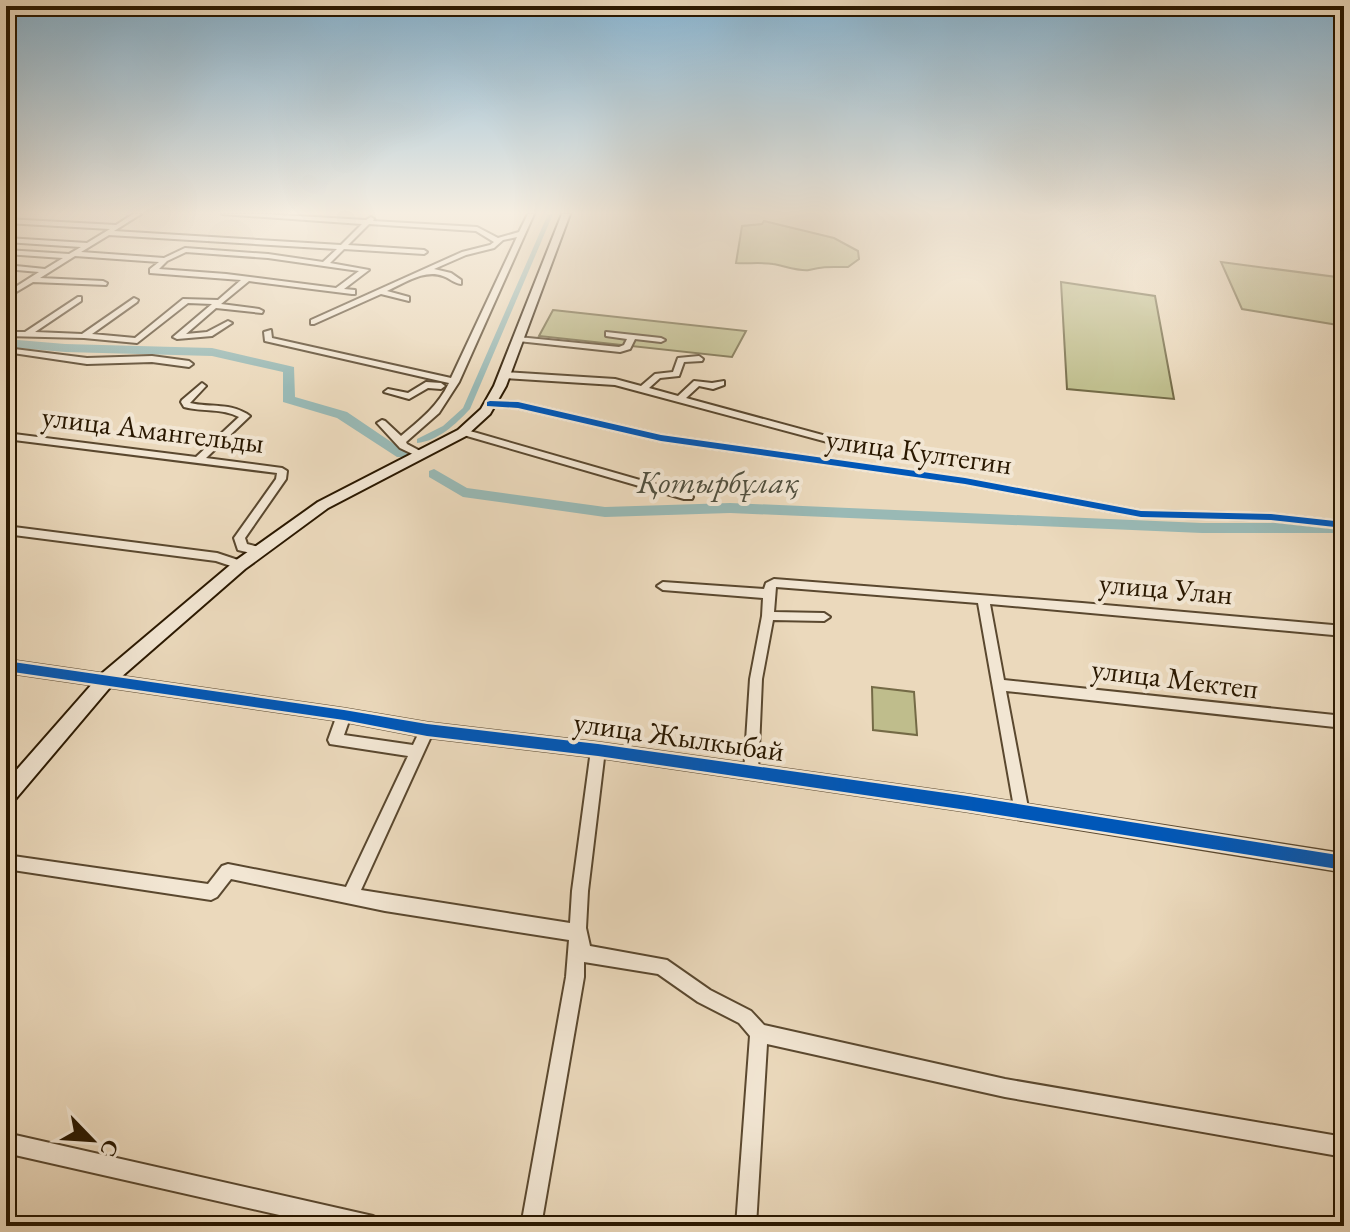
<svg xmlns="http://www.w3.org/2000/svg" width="1350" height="1232" font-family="'EB Garamond',serif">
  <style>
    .green { fill: #bfbd8c; stroke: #746a46; stroke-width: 2 }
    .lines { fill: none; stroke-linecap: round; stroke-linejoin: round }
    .canal { fill: #99b9b5; fill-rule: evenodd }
    .river { fill: #99b9b5; fill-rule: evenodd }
    .minor-casing { stroke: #5a482f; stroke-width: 4 }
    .tertiary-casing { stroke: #5a482f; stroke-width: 4 }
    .secondary-casing { stroke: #2a1800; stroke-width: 4 }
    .minor { fill: #f2e6d3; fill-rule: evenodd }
    .tertiary { fill: #f2e6d3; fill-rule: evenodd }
    .secondary { fill: #f2e6d3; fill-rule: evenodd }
    .cycleway-casing { stroke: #f2e6d3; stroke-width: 5 }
    .cycleway { fill: #0057b8; fill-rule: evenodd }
    .labels { text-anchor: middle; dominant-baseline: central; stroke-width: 8; stroke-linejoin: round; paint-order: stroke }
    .street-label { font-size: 30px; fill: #2a1800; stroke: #f2e6d3 }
    .water-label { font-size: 32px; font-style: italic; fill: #51503f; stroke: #f2e6d3 }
  </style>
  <rect width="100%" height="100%" fill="#ebd9bc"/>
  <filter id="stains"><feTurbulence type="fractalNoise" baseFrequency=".0025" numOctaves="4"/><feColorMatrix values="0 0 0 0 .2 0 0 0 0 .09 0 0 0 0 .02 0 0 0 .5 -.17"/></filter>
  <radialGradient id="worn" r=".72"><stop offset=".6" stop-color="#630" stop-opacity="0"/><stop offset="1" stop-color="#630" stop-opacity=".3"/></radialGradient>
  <g class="green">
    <path d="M764 221 834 238 858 251 859 259 848 267C829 267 825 266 809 270 801 272 781 265 773 264 761 262 747 264 736 263L742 226 762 224Z"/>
    <path d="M1221 262 1344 278V326L1242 309Z"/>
    <path d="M1061 282 1155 296 1174 399 1067 389Z"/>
    <path d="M553 310 746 331 732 357 539 336Z"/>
    <path d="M872 687 914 692 917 735 873 730Z"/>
  </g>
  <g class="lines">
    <path class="canal" d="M548 214H553L470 409C456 424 438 441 417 443V439L443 426 463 408Z"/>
    <g class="river">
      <path d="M6 339 65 344 212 348 294 367 295 397 347 412 409 454 407 457H397L337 418 283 402V372L212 356 65 352 6 347Z"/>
      <path d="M434 469 467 488 605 507 730 503 1202 523H1344V533H1202L730 513 605 517 463 497 429 477V471Z"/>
    </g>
    <g class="minor-casing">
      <g id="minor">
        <path d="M133 214H141L114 231 341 245 362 224 222 214H263L366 220 371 217 374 219 373 221 477 227 498 238 519 232 528 214H534L459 382 439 413 406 442 407 444 424 453 426 455 421 458 400 448 377 423 382 420 385 421 401 436C420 420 438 406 449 383L265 341 264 332 271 330 272 338 451 378 517 237 503 240 494 248 466 255 434 269 451 273 461 280V284C453 283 450 278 443 276 424 269 405 283 387 291L409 297V301L381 294 314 324H311V320L462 252 490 245 494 242 476 231 369 224 348 245 424 250 427 252 424 254 344 249 330 263 369 270 344 289 355 290V294H352L249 281 221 304 259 309 263 311 262 313 216 308 186 334 207 332 228 321 232 323 212 336 177 339 173 337 212 304 188 303 137 343 84 338 6 336V332H25L78 297H81V301L35 332 82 334 134 298 138 300 137 302 92 334 135 338 183 299 218 300 241 280 150 273V269L159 262 75 256 40 278 103 281 107 283 106 285 33 282 6 298V293L39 272 6 269V265L45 269 63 258 6 254V250L69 254 81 247 6 242V238L87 243 110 229 6 223V219L116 225ZM109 235 337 249 323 262 268 254 185 248 164 258 81 252ZM186 252 268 258 359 271 336 288 226 274 159 269 167 261Z"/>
        <path d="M606 332 661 338 665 340 661 342 635 339 630 349 620 352 518 341 514 339 518 337 619 347 624 345 627 339 606 336Z"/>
        <path d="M6 348 87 358 152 356 189 361 193 364 189 367 152 362 87 364 6 352Z"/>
        <path d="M699 356 703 359 702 361 684 362 679 376 660 378 649 388 678 396 694 381 712 383 724 381V385L713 389 699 386 686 398 852 443 854 445 852 447H846L615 385 504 378 500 375 504 372 615 379 641 386 655 374 673 372 678 358Z"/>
        <path d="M426 382 441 383 445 386 441 389 428 388 409 399 384 392 388 389 408 393Z"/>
        <path d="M202 383 206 386 190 403C211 408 231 402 250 416L206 458 282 468 287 471 286 479 245 538 247 544 263 548 265 551 263 554 259 555 238 550 234 538 276 479 277 473 6 439V433L196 457 239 417C222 408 202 412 184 407L181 402 182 400Z"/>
        <path d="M490 401 518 402 661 435 965 478 1141 511 1271 514 1344 522V528L1271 520 1141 517 965 484 661 441 518 408 487 406V402Z"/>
        <path d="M463 429 692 495 693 497 692 499H684L460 434 458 432Z"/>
        <path d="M6 526 217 553 244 562 246 565 240 569 216 561 6 534Z"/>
        <path d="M774 579 1082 603 1344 626V636L990 604 1004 680 1344 716V728L1006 691 1029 813 1027 818 1022 820 1017 818 1015 813 978 603 776 587 774 612 824 613 830 617 824 621 773 620 762 679 758 772 756 776 751 778 746 776 744 772 750 679 762 616 763 598 663 590 657 586 663 582 764 589 766 583Z"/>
        <path d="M344 710 349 711 351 715 344 735 413 745 422 726 427 724 432 726 434 730 361 890 570 923 572 891 591 750 593 746 598 744 603 746 605 750 588 891 586 928 590 946 667 960 710 990 751 1011 764 1025 1005 1079 1344 1137V1157L1005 1097 767 1044 756 1226H736L750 1036 739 1023 698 1002 658 974 584 962V977L541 1226H521L566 977 569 940 385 911 231 879 217 897 211 900 6 869V855L208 884 222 866 228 864 346 887 408 756 330 744 328 740 337 715 339 711Z"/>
        <path d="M6 1133 373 1216 380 1219 383 1226H328L6 1153Z"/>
      </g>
    </g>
    <g class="tertiary-casing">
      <path id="tertiary" d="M6 660 344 709 427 723 598 743 967 795 1344 854V872L967 811 598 757 427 737 344 721 6 672Z"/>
    </g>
    <g class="secondary-casing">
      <path id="secondary" d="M562 214H570L506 386 490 414 466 436 328 508 245 569 112 685 13 802 6 805V782L100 675 235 561 318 502 458 430 481 409 494 386Z"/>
    </g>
    <use href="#minor" class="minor"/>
    <use href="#tertiary" class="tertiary"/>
    <use href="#secondary" class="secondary"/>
    <g class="cycleway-casing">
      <g id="cycleway">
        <path d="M490 401 518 402 661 435 965 478 1141 511 1271 514 1344 522V528L1271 520 1141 517 965 484 661 441 518 408 487 406V402Z"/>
        <path d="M6 661 344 710 427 724 598 744 967 796 1344 856V870L967 810 598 756 427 736 344 720 6 671Z"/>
      </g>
    </g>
    <use href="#cycleway" class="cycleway"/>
  </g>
  <linearGradient id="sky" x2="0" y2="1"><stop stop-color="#88b6d4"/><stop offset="0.55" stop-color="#f6eee1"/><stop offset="1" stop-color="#f6eee1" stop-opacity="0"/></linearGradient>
  <rect width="1350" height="387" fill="url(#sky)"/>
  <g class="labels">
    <g class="street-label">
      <text transform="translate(153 429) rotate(7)">улица Амангельды</text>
      <text transform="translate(919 451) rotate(8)">улица Култегин</text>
      <text transform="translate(1166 588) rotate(5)">улица Улан</text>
      <text transform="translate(1175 678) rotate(7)">улица Мектеп</text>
      <text transform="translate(679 736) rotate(8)">улица Жылкыбай</text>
    </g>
    <g class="water-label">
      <text x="718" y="482">Қотырбұлақ</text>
    </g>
  </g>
  <rect width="1350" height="1232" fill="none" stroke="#ebd9bc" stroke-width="32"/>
  <rect x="8" y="8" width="1334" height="1216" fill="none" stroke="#2a1800" stroke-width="4"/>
  <rect x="16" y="16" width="1318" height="1200" fill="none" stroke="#2a1800" stroke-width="2"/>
  <g transform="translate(92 1140) rotate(115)" stroke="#f2e6d3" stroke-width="6" paint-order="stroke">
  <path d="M0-6L14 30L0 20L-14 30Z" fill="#2a1800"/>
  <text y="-12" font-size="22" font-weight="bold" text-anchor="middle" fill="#2a1800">С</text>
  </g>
  <rect width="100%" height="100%" filter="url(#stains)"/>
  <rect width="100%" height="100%" fill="url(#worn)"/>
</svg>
